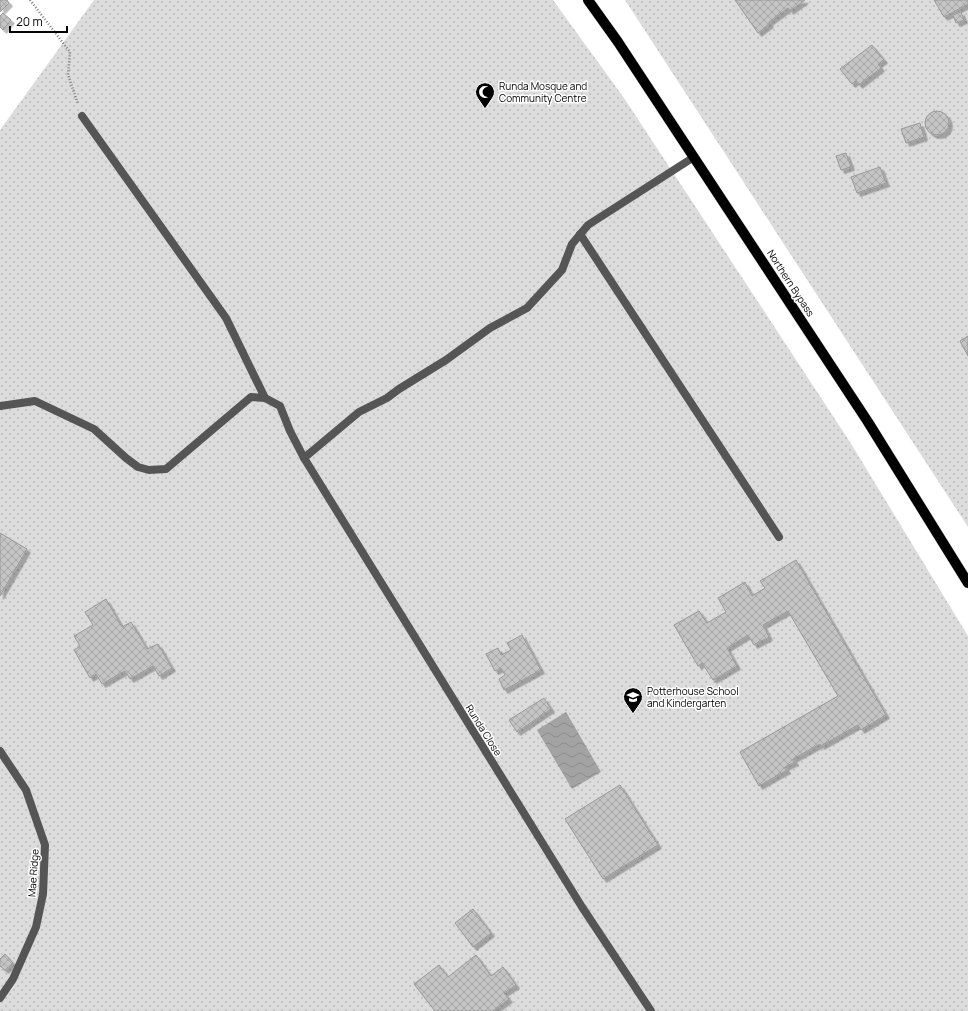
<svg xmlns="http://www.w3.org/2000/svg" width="968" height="1011" font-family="Manrope,sans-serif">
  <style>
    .garden { fill: url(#garden-dots) }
    .water { fill: url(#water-waves) }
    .building { fill: url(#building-cross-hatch); stroke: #999; filter: url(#shadow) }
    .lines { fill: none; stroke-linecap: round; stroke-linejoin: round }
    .primary-casing { stroke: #dbdbdb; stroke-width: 11 }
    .path { stroke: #777; stroke-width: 2.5; stroke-dasharray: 1 2; stroke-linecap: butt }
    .service { stroke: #555; stroke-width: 8 }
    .minor { stroke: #555; stroke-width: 8 }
    .primary { stroke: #000; stroke-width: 10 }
    .labels { text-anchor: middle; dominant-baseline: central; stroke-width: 3; stroke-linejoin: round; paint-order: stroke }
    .poi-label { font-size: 10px; fill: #000; stroke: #fff; text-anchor: start }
    .street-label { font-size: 10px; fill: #000; stroke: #fff }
  </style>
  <defs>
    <pattern id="garden-dots" width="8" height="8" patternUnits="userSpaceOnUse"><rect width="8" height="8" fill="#dcdcdc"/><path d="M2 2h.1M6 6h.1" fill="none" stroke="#bbb" stroke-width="1.8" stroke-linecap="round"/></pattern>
    <pattern id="water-waves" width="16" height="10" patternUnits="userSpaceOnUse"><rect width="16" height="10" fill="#a3a3a3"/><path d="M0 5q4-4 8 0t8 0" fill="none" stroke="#8b8b8b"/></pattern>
    <pattern id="building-cross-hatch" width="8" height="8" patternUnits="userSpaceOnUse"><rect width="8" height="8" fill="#c4c4c4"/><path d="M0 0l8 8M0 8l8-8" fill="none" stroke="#a7a7a7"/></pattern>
    <filter id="shadow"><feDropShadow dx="3.5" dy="3.5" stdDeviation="0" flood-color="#0004"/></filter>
  </defs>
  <rect width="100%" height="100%" fill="#fff"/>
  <g class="garden">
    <path d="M94 0H553L624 98 850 442 968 636V1011H0V130Z"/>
    <path d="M625 0H968V527Z"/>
  </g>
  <path class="water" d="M566 712 601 772 572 789 537 730Z"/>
  <g class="building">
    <path d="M0 0H7L9 3 0 12Z"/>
    <path d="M735 0H805L790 11 788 8 769 22 770 24 758 33Z"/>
    <path d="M934 0H968V4L944 17Z"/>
    <path d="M961 12 964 20 956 23 953 15Z"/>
    <path d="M3 13 11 20 3 30 0 27V16Z"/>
    <path d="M872 45 884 60 878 64 881 68 859 85 856 81 852 84 840 69Z"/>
    <circle cx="937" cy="123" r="12"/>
    <path d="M920 123 924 137 906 143 901 129Z"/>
    <path d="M846 153 851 167 841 170 836 156Z"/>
    <path d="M880 167 886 183 857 193 851 177Z"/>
    <path d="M968 336V356L960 341Z"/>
    <path d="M0 533 27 549 0 596Z"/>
    <path d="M796 560 886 715 861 730 858 725 821 746 820 744 793 759 795 762 785 767 787 770 759 786 740 752 838 696 788 611 763 625 769 637 754 645 748 635 727 648 737 666 713 680 702 663 698 666 674 625 699 611 707 623 726 612 718 598 745 582 752 596 765 588 760 581Z"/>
    <path d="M106 599 122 627 131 622 147 649 158 644 172 668 159 676 153 666 130 679 125 671 102 684 96 674 90 678 74 650 80 646 74 636 93 625 85 612Z"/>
    <path d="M522 635 541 670 504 690 499 679 505 675 501 668 495 671 486 654 498 648 501 655 511 650 507 643Z"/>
    <path d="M544 698 551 709 517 732 509 720Z"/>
    <path d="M620 785 658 845 603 879 565 819Z"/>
    <path d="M473 909 491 933 473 947 455 923Z"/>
    <path d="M5 954 13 963 5 970 0 966V959Z"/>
    <path d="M476 955 491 976 503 967 516 985 504 993 509 999 493 1011H435L414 984 439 965 448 977Z"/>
  </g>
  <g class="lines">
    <g class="primary-casing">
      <path id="primary" d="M588 0 618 42 868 422 968 583"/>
    </g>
    <path class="path" d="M30 0 70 52 68 75 78 104"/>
    <g class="service">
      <path d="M580 234 779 537"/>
      <path d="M304 458 359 412 387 398 399 389 446 360 490 328 527 308 562 270 572 244 588 225 694 157"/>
    </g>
    <g class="minor">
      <path d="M82 116 226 318 265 398"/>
      <path d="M0 406 35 401 94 429 126 458 138 467 149 470 166 469 251 397 265 398 280 406 290 431 304 458 582 907 651 1011"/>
      <path d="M0 751 26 790 45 845 43 894 36 927 13 979 0 998"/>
    </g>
    <use href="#primary" class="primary"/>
  </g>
  <defs>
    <g id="mosque-pin" transform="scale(1)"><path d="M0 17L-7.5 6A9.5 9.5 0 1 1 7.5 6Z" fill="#000" stroke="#fff"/><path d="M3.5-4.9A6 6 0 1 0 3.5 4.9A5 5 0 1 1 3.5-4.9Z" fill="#fff"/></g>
    <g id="school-pin" transform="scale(1)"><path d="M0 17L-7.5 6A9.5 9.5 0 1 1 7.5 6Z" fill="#000" stroke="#fff"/><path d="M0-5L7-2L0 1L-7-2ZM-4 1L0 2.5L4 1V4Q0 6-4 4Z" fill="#fff"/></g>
  </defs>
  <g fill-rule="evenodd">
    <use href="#mosque-pin" x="485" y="92"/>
    <use href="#school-pin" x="633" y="697"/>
  </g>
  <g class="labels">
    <g class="poi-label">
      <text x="499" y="86">Runda Mosque and<tspan x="499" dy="12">Community Centre</tspan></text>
      <text x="647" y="691">Potterhouse School<tspan x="647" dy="12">and Kindergarten</tspan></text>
    </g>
    <g class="street-label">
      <text transform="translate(791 283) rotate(57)">Northern Bypass</text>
      <text transform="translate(484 730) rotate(58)">Runda Close</text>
      <text transform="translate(33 873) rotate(-86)">Mae Ridge</text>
    </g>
  </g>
  <path d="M10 26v6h57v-6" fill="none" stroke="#000000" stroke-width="2"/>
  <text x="16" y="26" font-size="12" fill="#000000" stroke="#ffffff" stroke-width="3" paint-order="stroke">20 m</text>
</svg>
